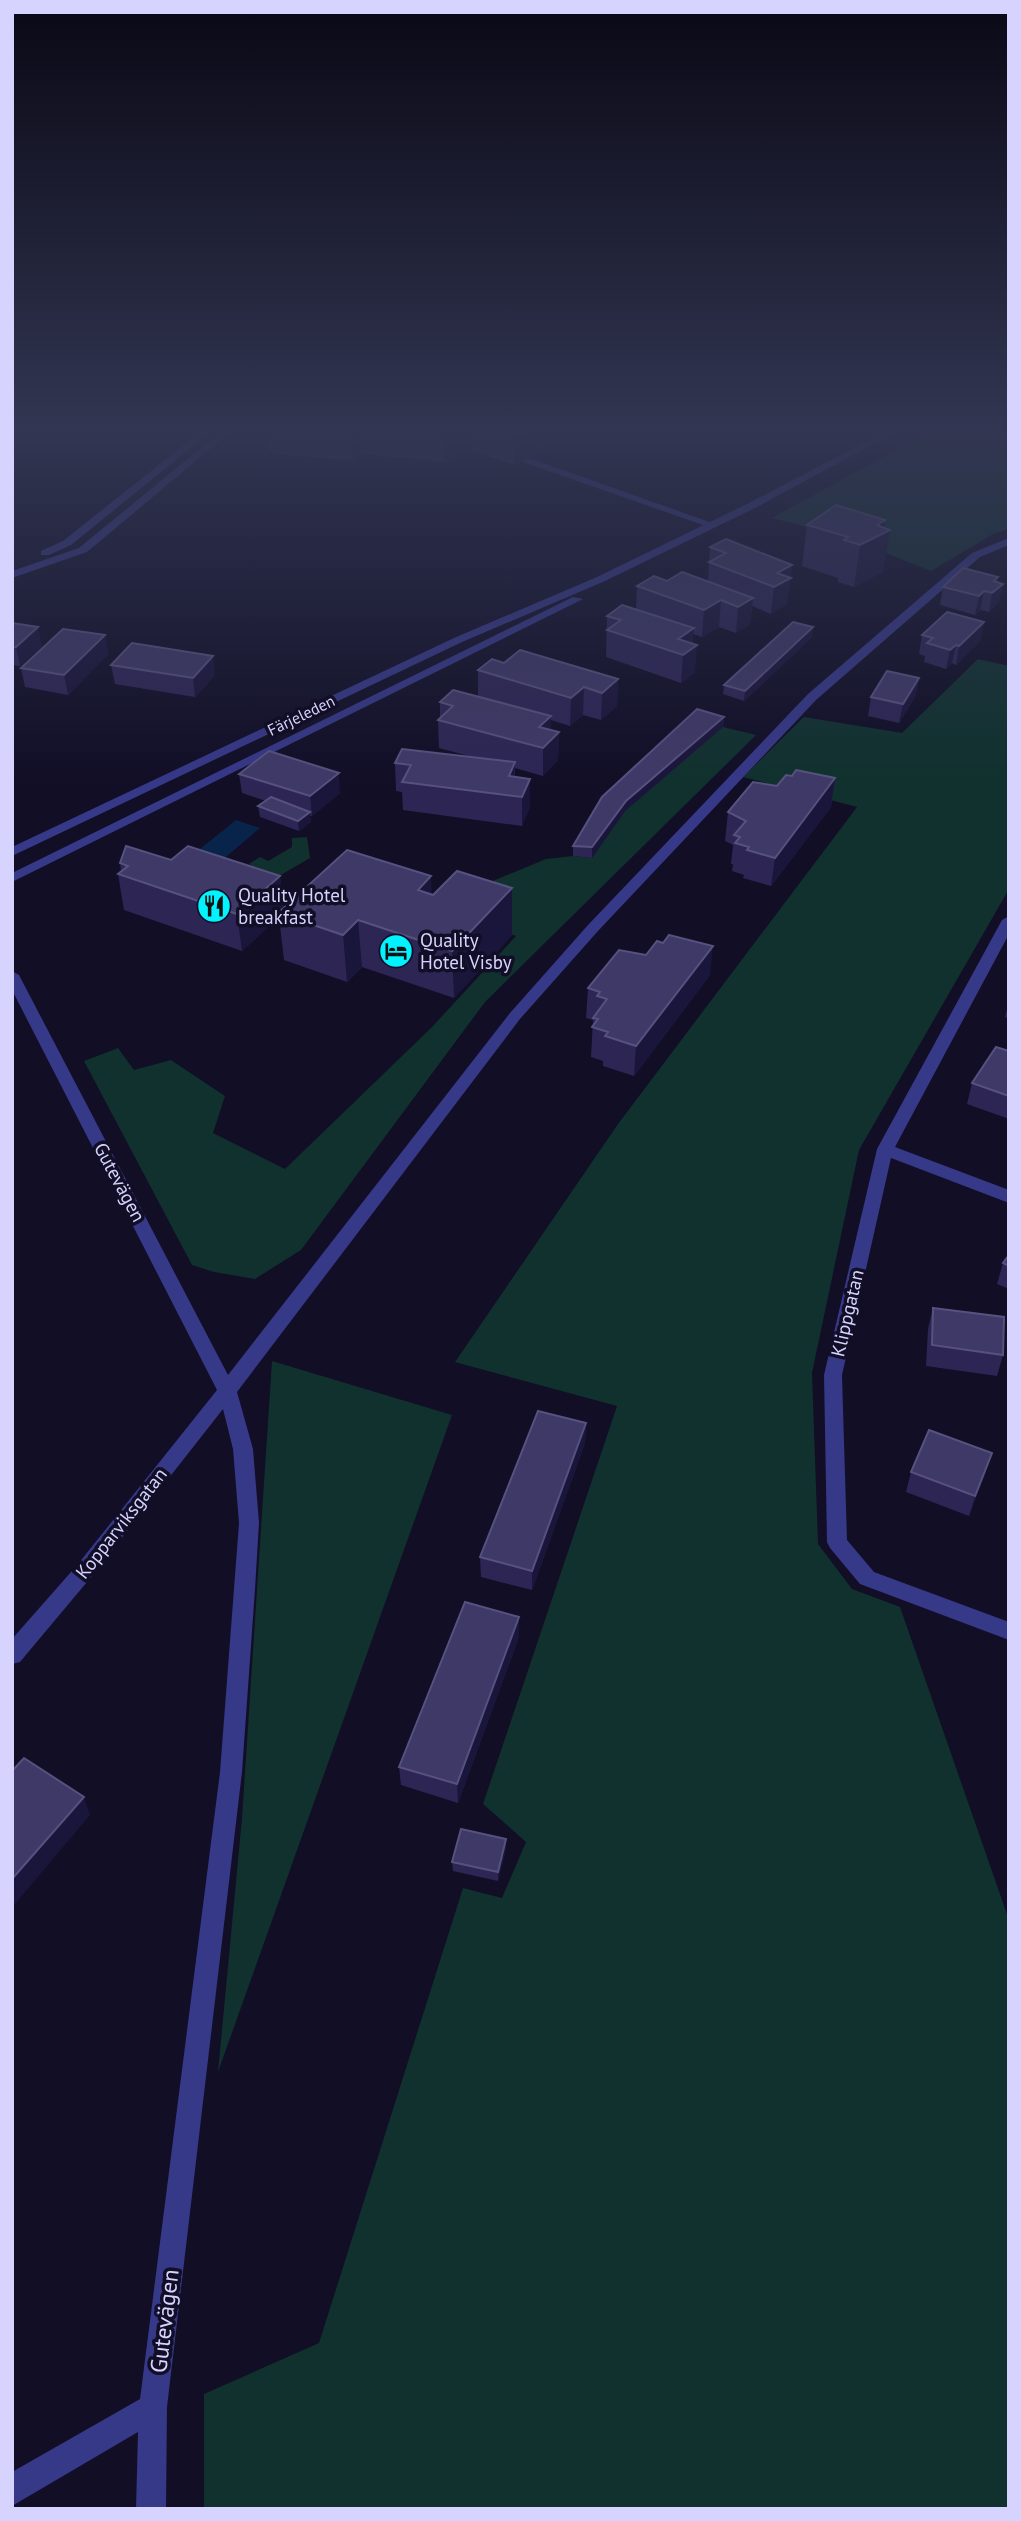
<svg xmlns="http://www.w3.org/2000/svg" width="1021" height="2521" font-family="'PT Sans',sans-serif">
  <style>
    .green { fill: #10312e }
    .water { fill: #09244a }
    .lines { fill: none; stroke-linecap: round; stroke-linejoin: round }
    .pedestrian { fill: #363888; fill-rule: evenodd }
    .minor { fill: #363888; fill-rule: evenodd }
    .tertiary { fill: #363888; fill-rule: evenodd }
    .wall { fill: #2d2655 }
    .shaded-wall { fill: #1a153a }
    .building { fill: #3f3967; stroke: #57517f; stroke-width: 2 }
    .labels { text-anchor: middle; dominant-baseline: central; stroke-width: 7; stroke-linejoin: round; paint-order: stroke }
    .far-street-label { font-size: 16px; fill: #d6d3ff; stroke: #110e26 }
    .poi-label { font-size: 19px; fill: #d6d3ff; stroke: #110e26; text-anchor: start }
    .street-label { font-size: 19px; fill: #d6d3ff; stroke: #110e26 }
    .near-street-label { font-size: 23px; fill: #d6d3ff; stroke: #110e26 }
  </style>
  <rect width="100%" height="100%" fill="#110e26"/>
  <g class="green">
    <path d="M935 429H1009V529L993 534 931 571 843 536 772 518Z"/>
    <path d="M978 659 1009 666V889L859 1150 812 1373 818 1544 852 1589 900 1607 1009 1920V2509H204V2394L319 2343 463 1888 502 1898 526 1842 483 1804 617 1406 455 1362 618 1124 857 807 743 777 804 717 902 733Z"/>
    <path d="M723 727 756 735 485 1002 301 1250 255 1279 214 1272 192 1265 84 1061 118 1048 134 1070 171 1060 225 1096 213 1133 285 1169 432 1027 516 936 457 915 483 885 546 859 573 856 592 858 625 811Z"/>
    <path d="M307 837 310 858 267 883 244 875 256 868 249 864 260 857 268 861 292 847V838Z"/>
    <path d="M272 1361 452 1415 218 2072 242 1818Z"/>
  </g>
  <path class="water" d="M236 820 260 828 220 862 195 853Z"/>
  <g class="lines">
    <path class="pedestrian" d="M523 458H529L715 524 706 526 523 462Z"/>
    <g class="minor">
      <path d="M204 429H214L71 545 49 555H41V551L63 541Z"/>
      <path d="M224 429H234L87 552 12 578V571L79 548Z"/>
      <path d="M1009 538V545L980 557 816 700 598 931 520 1019 237 1392 253 1449 259 1523 255 1589 242 1772 167 2407 166 2509H136L138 2432 12 2506V2472L140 2399 220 1772 239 1523 233 1449 223 1409 92 1576 20 1662 12 1664V1639L78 1564 217 1390 12 990V971L19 975 228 1375 510 1013 588 925 808 694 972 553Z"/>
      <path d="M1009 916V934L895 1147 1009 1190V1203L891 1158 842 1375 847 1540 874 1572 1009 1622V1640L860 1584 830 1548 827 1542 824 1375 877 1149 1002 920Z"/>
    </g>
    <g class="tertiary">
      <path d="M890 429H901L755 508 605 581 462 642 12 856V847L454 638 597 577 747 504Z"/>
      <path d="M573 597 583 599 12 882V873Z"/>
    </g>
  </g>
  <g class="wall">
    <path d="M266 429H539L538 455 514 465 473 451 444 462 361 454 353 461 276 454 268 449Z"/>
    <path d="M807 525 884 528 883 572 854 587 838 582V578L802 566Z"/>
    <path d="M710 547 792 565 787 604 771 614 752 606 750 624 736 633 719 627 702 637 693 634V644L695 672 681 683 606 657 607 616 636 609 637 586 667 581H708Z"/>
    <path d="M998 577 997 582 1003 584 999 602 989 612 980 610 975 615 940 605 943 587Z"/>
    <path d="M984 622 980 641 956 665 952 663 946 669 924 662 925 656 919 654 922 635Z"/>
    <path d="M12 623 42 646 20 666 12 665Z"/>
    <path d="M105 635 108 654 68 695 25 687 21 668Z"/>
    <path d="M812 637 744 701 723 694 724 685Z"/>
    <path d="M504 663 618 679 617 706 601 720 583 715 570 726 551 720V730L559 732 558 760 543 776 515 768V777L530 807 522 826 403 810 402 792 396 791 395 763 473 757 439 748 438 720 440 718V702L478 697V670Z"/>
    <path d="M111 665 215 675 195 697 115 684Z"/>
    <path d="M919 678 915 697 899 723 868 716 871 697Z"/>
    <path d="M724 717 723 727 625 811 592 858 573 856V846Z"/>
    <path d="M239 774 340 793 312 816H310L311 822 299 831 260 817 258 806 266 801 242 793Z"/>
    <path d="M792 776 835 778 831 807 771 886 743 878 744 875 732 871 733 864H731L733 845 725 841 728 812 777 786Z"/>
    <path d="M171 860 280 876 283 909 432 894 512 935 454 998 362 967 347 982 284 960 279 917 242 951 124 910 118 874 121 871 120 863Z"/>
    <path d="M710 975 634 1076 603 1066V1061L591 1057 593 1020 586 1018 588 988Z"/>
    <path d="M1009 1001V1019L1005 1017Z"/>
    <path d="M1009 1051V1119L967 1104 972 1083Z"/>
    <path d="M1009 1255V1289L997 1284 1003 1263Z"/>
    <path d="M933 1308 1003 1355 997 1376 926 1366 928 1329Z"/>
    <path d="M586 1423 585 1443 532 1590 481 1577 480 1557Z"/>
    <path d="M992 1453 985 1474 969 1516 906 1492 911 1472Z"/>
    <path d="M519 1637 458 1803 401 1785 399 1767Z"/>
    <path d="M506 1839V1849L498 1881 453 1871 452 1862Z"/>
  </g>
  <g class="shaded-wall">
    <path d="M353 429H359L361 454 353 461 351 431Z"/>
    <path d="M450 429H473V451L444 462 443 431Z"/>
    <path d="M529 429H539L538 455 514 465V435Z"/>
    <path d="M885 520 883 534 890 530 883 572 854 587 860 545 877 525Z"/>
    <path d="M792 565 787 604 771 614 774 587 777 573Z"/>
    <path d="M998 577 996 590 1003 584 999 602 989 612 994 581Z"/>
    <path d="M984 591 980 610 975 615 979 596Z"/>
    <path d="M753 598 750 624 736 633 738 607Z"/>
    <path d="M721 600 719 627 702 637 704 610Z"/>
    <path d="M984 622 980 641 956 665 959 646Z"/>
    <path d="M38 627 42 646 20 666 16 647Z"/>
    <path d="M813 627 812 637 744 701 745 691Z"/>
    <path d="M694 628 692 649 697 645 695 672 681 683 683 655 678 639Z"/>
    <path d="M105 635 108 654 68 695 64 675Z"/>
    <path d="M956 645 952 663 946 669 950 650Z"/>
    <path d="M213 656 215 675 195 697 193 678Z"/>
    <path d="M919 678 915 697 899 723 903 704Z"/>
    <path d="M618 679 617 706 601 720 602 693Z"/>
    <path d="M584 687 583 715 570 726 571 698Z"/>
    <path d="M551 716V741L559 732 558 760 543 776V748L539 727Z"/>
    <path d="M724 717 723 727 625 811 592 858V847L626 801Z"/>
    <path d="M515 762 514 790 509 776Z"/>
    <path d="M339 773 340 793 312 816 310 796Z"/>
    <path d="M835 778 831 807 771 886 775 858Z"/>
    <path d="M530 779V807L522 826V797Z"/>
    <path d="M310 812 311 822 299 831 298 821Z"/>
    <path d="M280 876 284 913H278L279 917 242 951 237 914Z"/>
    <path d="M431 876 433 923 418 890Z"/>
    <path d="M512 888V935L454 998 452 951Z"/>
    <path d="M358 920 362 967 347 982 343 935Z"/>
    <path d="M713 946 710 975 634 1076 636 1046Z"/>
    <path d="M586 1423 585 1443 532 1590V1571Z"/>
    <path d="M992 1453 985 1474 969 1516 975 1496Z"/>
    <path d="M519 1617V1637L458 1803 457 1784Z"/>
    <path d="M84 1797 90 1815 15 1904 12 1899V1879Z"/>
    <path d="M506 1839V1849L498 1881V1872Z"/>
  </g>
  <g class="building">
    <path d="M328 429H353L351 431Z"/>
    <path d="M417 429H450L443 431Z"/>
    <path d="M496 429H529L514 435Z"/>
    <path d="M836 505 885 520 877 525 890 530 860 545 844 540 848 537 807 525Z"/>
    <path d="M726 539 792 565 777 573 791 578 774 587 709 562 726 553 710 547Z"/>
    <path d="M963 568 998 577 994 581 1003 584 992 593 984 591 979 596 943 587Z"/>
    <path d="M682 572 753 598 738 607 721 600 704 610 637 586 654 576 667 581Z"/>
    <path d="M622 605 694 628 678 639 697 645 683 655 607 630 621 620 607 616Z"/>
    <path d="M947 612 984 622 959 646 956 645 950 650 927 643 933 638 922 635Z"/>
    <path d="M793 622 813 627 745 691 724 685Z"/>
    <path d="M12 623 38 627 16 647H12Z"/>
    <path d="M63 629 105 635 64 675 21 668Z"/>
    <path d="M132 643 213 656 193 678 111 665Z"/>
    <path d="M520 650 618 679 602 693 584 687 571 698 478 670 492 659 504 663Z"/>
    <path d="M887 671 919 678 903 704 871 697Z"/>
    <path d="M453 690 551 716 539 727 559 732 543 748 438 720 453 706 440 702Z"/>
    <path d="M697 709 724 717 626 801 592 847 573 846 602 797Z"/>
    <path d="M402 749 515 762 509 776 530 779 522 797 402 782 411 765 395 763Z"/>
    <path d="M269 751 339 773 310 796 239 774Z"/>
    <path d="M796 770 835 778 775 858 747 850 749 847 735 843 740 837 734 835 746 821 728 812 753 782 777 786 786 775 792 776Z"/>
    <path d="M271 797 310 812 298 821 258 806Z"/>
    <path d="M126 846 171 860 188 846 280 876 237 914 118 874 128 866 120 863Z"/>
    <path d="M347 850 431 876 418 890 433 895 457 871 512 888 452 951 358 920 343 935 278 913Z"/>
    <path d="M669 935 713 946 636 1046 605 1036 608 1032 592 1027 598 1019 593 1018 607 999 597 996 600 992 588 988 619 950 646 955 657 941 663 943Z"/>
    <path d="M996 1047 1009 1051V1096L972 1083Z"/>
    <path d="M1009 1255V1266L1003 1263Z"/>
    <path d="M933 1308 1004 1317 1003 1355 932 1345Z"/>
    <path d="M538 1411 586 1423 532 1571 480 1557Z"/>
    <path d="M929 1430 992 1453 975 1496 911 1472Z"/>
    <path d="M465 1602 519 1617 457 1784 399 1767Z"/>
    <path d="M24 1758 84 1797 12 1879V1771Z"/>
    <path d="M461 1829 506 1839 498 1872 452 1862Z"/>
  </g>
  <linearGradient id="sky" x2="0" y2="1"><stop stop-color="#090815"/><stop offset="0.55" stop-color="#323652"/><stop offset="1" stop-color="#323652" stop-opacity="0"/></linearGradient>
  <rect width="1021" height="782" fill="url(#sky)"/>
  <defs>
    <g id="restaurant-disc" transform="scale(1.75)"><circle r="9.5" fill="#00f3fe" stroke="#110e26"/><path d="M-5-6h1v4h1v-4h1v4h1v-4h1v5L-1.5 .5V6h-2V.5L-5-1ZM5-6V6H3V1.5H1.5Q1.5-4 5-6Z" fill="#111"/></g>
    <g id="hotel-disc" transform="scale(1.75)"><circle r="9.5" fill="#00f3fe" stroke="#110e26"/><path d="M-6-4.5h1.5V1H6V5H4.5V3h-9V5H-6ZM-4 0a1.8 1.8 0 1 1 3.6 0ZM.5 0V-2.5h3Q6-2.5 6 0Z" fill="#111"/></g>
  </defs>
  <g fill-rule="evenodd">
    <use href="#restaurant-disc" x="214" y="906"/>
    <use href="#hotel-disc" x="396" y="951"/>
  </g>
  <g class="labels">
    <g class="far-street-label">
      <text transform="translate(301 715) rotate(-26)">Färjeleden</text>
    </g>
    <g class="poi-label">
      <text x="238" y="895">Quality Hotel<tspan x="238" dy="22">breakfast</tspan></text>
      <text x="420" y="940">Quality<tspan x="420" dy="22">Hotel Visby</tspan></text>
    </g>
    <g class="street-label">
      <text transform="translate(120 1182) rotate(62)">Gutevägen</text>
      <text transform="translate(847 1313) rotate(-77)">Klippgatan</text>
      <text transform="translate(121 1523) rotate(-52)">Kopparviksgatan</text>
    </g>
    <g class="near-street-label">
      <text transform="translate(164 2321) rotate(-83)">Gutevägen</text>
    </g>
  </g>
  <rect width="1021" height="2521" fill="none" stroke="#d6d3ff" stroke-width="28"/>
</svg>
